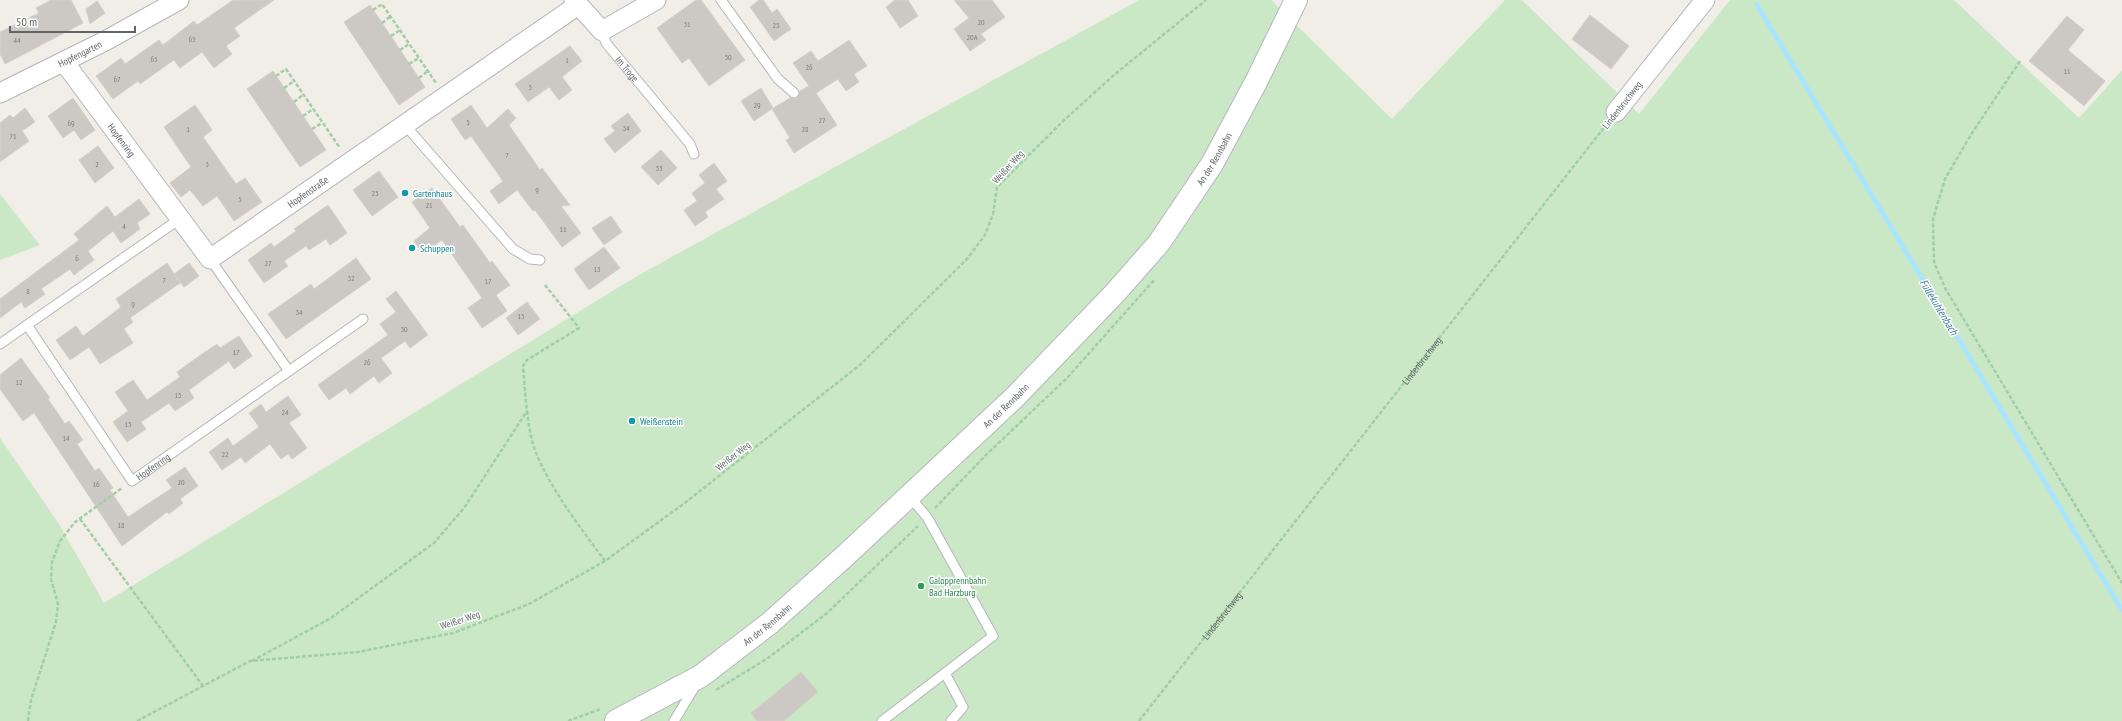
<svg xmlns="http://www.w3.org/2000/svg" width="2122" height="721" font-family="'PT Sans Narrow',sans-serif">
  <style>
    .green { fill: #cae8c5 }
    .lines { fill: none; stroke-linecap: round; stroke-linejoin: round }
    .stream { stroke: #aae5ff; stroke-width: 5 }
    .building { fill: #ccc9c5; stroke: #d6cfc6 }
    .service-casing { stroke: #b3b6ba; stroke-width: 11 }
    .minor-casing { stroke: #b3b6ba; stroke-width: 21 }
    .secondary-casing { stroke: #b4b8bc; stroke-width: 24 }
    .path { stroke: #a1cea7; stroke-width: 2.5; stroke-dasharray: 4 2; stroke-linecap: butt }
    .service { stroke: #fff; stroke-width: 9 }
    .minor { stroke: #fff; stroke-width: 19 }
    .secondary { stroke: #fff; stroke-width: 22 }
    .culture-dot { fill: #0f9aa8; stroke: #fff; stroke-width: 1.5 }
    .leisure-dot { fill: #2e9e5b; stroke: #fff; stroke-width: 1.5 }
    .labels { text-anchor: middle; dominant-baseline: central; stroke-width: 3; stroke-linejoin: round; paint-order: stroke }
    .number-label { font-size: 8px; fill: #7a7d7f }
    .street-label { font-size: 10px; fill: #5f6468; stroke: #fff }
    .culture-label { font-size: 10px; fill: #0d838f; stroke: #fff; text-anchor: start }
    .leisure-label { font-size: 10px; fill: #27864d; stroke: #fff; text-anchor: start }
    .water-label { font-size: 11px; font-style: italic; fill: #3f7ca0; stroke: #fff }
  </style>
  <rect width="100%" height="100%" fill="#f1eee8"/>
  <g class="green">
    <path d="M1139 0H1271L1392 119 1505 0H1522L1639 114 1730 0H1954L2079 118 2122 70V721H0V438L59 524 104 603 637 276Z"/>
    <path d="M0 194 40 245 0 260Z"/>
  </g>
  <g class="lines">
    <path class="stream" d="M1757 5 2122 610"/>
  </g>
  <g class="building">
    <path d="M51 0H71L83 23 5 64 0 54V32L39 13 36 8Z"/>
    <path d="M233 0H274L234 28 240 36 226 46 232 54 214 68 202 52 180 68 174 60 140 84 138 81 113 99 96 76 121 58 125 64 159 40 163 45 194 21 197 25Z"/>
    <path d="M696 0H701L745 60 709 86 689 58 682 63 657 28Z"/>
    <path d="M759 0H763L772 13 777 9 791 29 774 41 750 7Z"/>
    <path d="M895 0H908L918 16 900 28 886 7Z"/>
    <path d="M954 0H992L1005 17 981 34 986 40 970 51 954 29 969 18Z"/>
    <path d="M97 1 105 13 90 24 86 9Z"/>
    <path d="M370 5 425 87 399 105 344 22Z"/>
    <path d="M1590 15 1629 46 1611 69 1572 39Z"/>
    <path d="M2067 16 2084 30 2068 50 2105 81 2084 106 2029 61Z"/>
    <path d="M849 40 867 66 854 74 859 82 846 91 838 79 816 93 837 125 794 153 786 140 790 138 772 109 790 98 796 99 800 91 809 86 793 63 811 51 818 61Z"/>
    <path d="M570 46 582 61 562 77 572 90 559 100 549 87 528 102 515 84Z"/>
    <path d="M273 71 326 150 300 167 247 89Z"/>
    <path d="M761 88 773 108 754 121 741 101Z"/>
    <path d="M73 98 95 130 81 140 74 130 63 138 48 116Z"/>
    <path d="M195 105 212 130 203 137 236 184 245 178 262 202 234 221 217 196 203 206 190 190 181 197 170 183 191 167 164 127Z"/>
    <path d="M471 105 487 128 508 109 516 118 509 125 540 170 542 168 570 205 561 206 581 233 562 247 535 210 533 211 517 190 499 204 490 191 503 181 471 136 465 140 451 119Z"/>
    <path d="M25 108 35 122 22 131 29 141 0 162V123L10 115 13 118Z"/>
    <path d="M628 113 641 131 615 153 604 139 615 131 611 126Z"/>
    <path d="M98 146 114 168 95 183 79 160Z"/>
    <path d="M661 150 677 168 658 185 641 167Z"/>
    <path d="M714 163 727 181 716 189 724 199 705 212 708 217 695 226 684 210 697 201 692 193 705 183 699 175Z"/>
    <path d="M379 171 398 197 372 216 353 190Z"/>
    <path d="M432 188 460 227 463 225 490 263 492 261 510 285 496 295 507 311 482 328 468 308 482 298 442 240 423 254 414 241 430 228 412 202Z"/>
    <path d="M139 199 150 214 137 223 140 229 121 243 113 231 88 251 94 260 74 275 70 269 41 289 45 294 25 308 21 302 0 318V299L79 240 74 234 107 206 115 217Z"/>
    <path d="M328 205 347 233 330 245 326 239 309 250 306 246 284 261 288 266 264 283 248 260 271 243 274 247 296 231 294 229Z"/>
    <path d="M611 216 622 232 604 245 592 228Z"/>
    <path d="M604 247 620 268 589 290 574 269Z"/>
    <path d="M356 258 371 279 286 339 268 314 311 284 314 289Z"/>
    <path d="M167 263 180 283 130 318 133 322 124 329 133 343 100 364 89 347 70 360 56 340 76 326 83 336 121 307 116 299Z"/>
    <path d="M189 263 199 276 184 287 174 274Z"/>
    <path d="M396 291 428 335 410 348 405 341 381 358 392 373 379 383 374 376 350 394 346 388 329 400 318 385 388 335 380 324 396 312 386 299Z"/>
    <path d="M527 302 540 319 518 335 506 318Z"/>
    <path d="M239 336 252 356 234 369 229 361 189 390 194 398 175 411 169 403 141 422 146 429 127 442 113 422 128 411 115 392 133 380 147 400 180 377 177 372 202 354 217 344 220 348Z"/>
    <path d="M21 358 50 398 48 399 65 424 69 421 83 440 77 444 95 471 99 468 113 488 110 490 128 517 172 488 166 480 185 467 198 486 180 499 183 503 169 514 167 512 122 546 34 413 23 421 0 389V375Z"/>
    <path d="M288 396 301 415 289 423 307 448 292 459 288 454 281 459 270 444 245 463 241 457 222 470 209 452 228 438 233 446 259 427 249 413 261 404 266 412Z"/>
    <path d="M801 672 818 692 784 721H757L751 713Z"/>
  </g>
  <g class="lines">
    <g class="service-casing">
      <g id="service">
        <path d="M721 0 778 79 794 93"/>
        <path id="s2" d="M602 31 606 43 690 144 694 154"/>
        <path d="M405 125 513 249 530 259 540 260"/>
        <path id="s3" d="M181 218 27 325 132 481 363 319"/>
        <path d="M210 259 289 371"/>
        <path d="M0 344 27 325"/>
        <path d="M909 496 927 517 993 636 945 673 963 707 951 721"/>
        <path d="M674 721 697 683"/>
        <path d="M882 721 945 673"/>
      </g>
    </g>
    <g class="minor-casing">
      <g id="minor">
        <path d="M574 0 602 31 656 0"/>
        <path id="s4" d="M64 62 210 259 578 5"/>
        <path id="s5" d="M0 93 105 41 179 0"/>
        <path d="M1616 112 1705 0"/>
      </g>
    </g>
    <g class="secondary-casing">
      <g id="secondary">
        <path id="s6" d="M616 721 701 676 770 623 846 555 1015 397 1115 293 1159 243 1212 164 1256 82 1296 0"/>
      </g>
    </g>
    <g class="path">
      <path d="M373 10 382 4 436 83"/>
      <path d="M382 23 391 16"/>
      <path d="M391 36 400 30"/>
      <path d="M400 50 409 44"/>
      <path d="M2020 61 1972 133 1945 179 1933 219 1934 262 1945 288 2122 583"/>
      <path d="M409 64 419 58"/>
      <path d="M276 76 286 69 340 148"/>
      <path d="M419 78 428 71"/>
      <path d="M284 88 294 81"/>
      <path d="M294 102 303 95"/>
      <path d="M303 116 313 109"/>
      <path d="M312 129 322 123"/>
      <path d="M545 285 579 328 527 360 523 366C525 390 527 431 536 453 553 493 580 527 605 561"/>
      <path d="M935 508 987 454 1067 378 1155 279"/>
      <path d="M80 519 203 686"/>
      <path d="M252 661 331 618 434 543 464 508 527 411"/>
      <path d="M716 690 768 658 826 614 918 526"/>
      <path d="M28 721 31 700 56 622 58 604 51 579 52 562 60 541 75 522 122 488"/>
      <path d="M137 721 250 661 358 652 453 633 529 604 605 561 686 502 861 364 967 259 985 235 993 214 997 187 1062 122 1114 75 1206 0"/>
      <path d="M568 721 601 709"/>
      <path id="s1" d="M1139 721 1606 125"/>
    </g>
    <use href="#service" class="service"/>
    <use href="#minor" class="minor"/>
    <use href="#secondary" class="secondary"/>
  </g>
  <g class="culture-dot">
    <circle cx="405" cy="193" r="4"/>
    <circle cx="412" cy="248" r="4"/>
    <circle cx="632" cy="421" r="4"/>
  </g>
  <circle class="leisure-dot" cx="921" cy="586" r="4"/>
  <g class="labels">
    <g class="number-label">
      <text x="981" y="22">20</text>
      <text x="687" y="24">31</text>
      <text x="776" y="25">25</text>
      <text x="972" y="37">20A</text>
      <text x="192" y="39">63</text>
      <text x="17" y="40">44</text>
      <text x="728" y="57">30</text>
      <text x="154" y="59">65</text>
      <text x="567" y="60">1</text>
      <text x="809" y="67">26</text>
      <text x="2067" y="71">11</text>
      <text x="117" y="79">67</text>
      <text x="530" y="87">3</text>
      <text x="757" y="105">29</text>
      <text x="822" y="120">27</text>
      <text x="468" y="122">5</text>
      <text x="71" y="123">69</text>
      <text x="626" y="128">34</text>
      <text x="188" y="129">1</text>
      <text x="805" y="129">28</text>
      <text x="13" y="136">71</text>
      <text x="507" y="155">7</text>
      <text x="97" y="164">2</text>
      <text x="207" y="164">3</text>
      <text x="659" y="168">33</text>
      <text x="537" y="190">9</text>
      <text x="375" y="193">23</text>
      <text x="240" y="199">5</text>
      <text x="429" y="205">21</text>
      <text x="124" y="226">4</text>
      <text x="563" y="229">11</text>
      <text x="77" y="258">6</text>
      <text x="268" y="263">27</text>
      <text x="597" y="269">13</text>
      <text x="351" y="278">32</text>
      <text x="164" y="280">7</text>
      <text x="488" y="281">17</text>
      <text x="28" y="291">8</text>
      <text x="133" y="304">9</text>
      <text x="299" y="312">34</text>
      <text x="521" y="316">15</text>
      <text x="404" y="329">30</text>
      <text x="236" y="352">17</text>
      <text x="367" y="362">26</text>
      <text x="19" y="382">12</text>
      <text x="178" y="395">15</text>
      <text x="285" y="412">24</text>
      <text x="128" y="424">13</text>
      <text x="66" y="438">14</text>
      <text x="225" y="454">22</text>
      <text x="181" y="482">20</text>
      <text x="96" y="484">16</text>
      <text x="121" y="525">18</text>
    </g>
    <g class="street-label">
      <text stroke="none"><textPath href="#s5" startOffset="89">Hopfengarten</textPath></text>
      <text stroke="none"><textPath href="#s2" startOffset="46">Im Troge</textPath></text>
      <text transform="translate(1622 105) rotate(-52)">Lindenbruchweg</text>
      <text stroke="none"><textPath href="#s4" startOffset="97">Hopfenring</textPath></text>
      <text stroke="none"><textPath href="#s6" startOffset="828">An der Rennbahn</textPath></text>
      <text transform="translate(1008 167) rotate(-48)">Weißer Weg</text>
      <text stroke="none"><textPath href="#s4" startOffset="364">Hopfenstraße</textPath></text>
      <text stroke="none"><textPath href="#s1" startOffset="458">Lindenbruchweg</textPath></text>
      <text stroke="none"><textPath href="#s6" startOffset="504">An der Rennbahn</textPath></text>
      <text transform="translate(733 456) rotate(-38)">Weißer Weg</text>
      <text stroke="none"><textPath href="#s3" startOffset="401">Hopfenring</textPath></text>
      <text stroke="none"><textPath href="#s1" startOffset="134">Lindenbruchweg</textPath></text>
      <text transform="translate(460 620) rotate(-18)">Weißer Weg</text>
      <text stroke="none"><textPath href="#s6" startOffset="180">An der Rennbahn</textPath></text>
    </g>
    <g class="culture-label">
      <text x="413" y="193">Gartenhaus</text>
      <text x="420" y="248">Schuppen</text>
      <text x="640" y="421">Weißenstein</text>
    </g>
    <g class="leisure-label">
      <text x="929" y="580">Galopprennbahn<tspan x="929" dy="12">Bad Harzburg</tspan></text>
    </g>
    <g class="water-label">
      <text transform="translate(1939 307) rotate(59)">Füllekuhlenbach</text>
    </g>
  </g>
  <path d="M10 26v6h125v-6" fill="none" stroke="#5f6468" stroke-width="2"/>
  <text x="16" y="26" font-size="12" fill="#5f6468" stroke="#ffffff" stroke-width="3" paint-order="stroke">50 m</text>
</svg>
